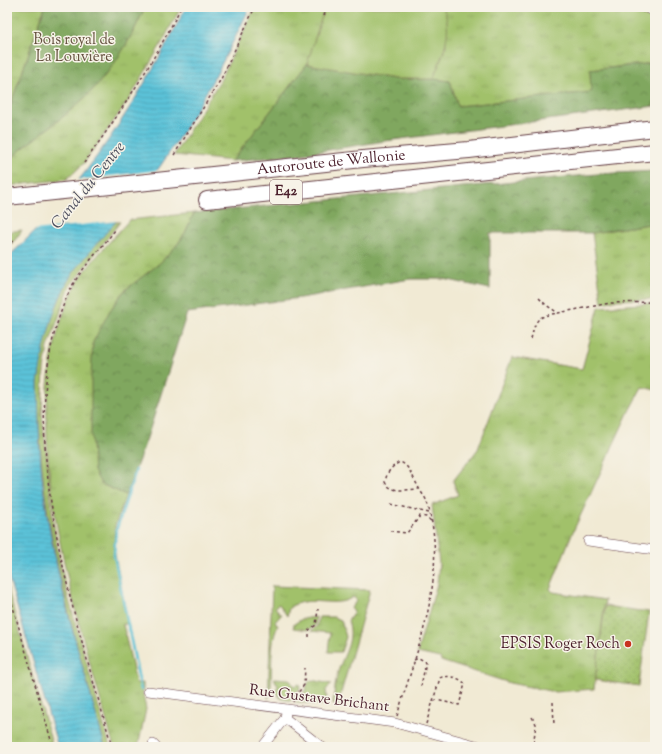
<svg xmlns="http://www.w3.org/2000/svg" width="662" height="754" font-family="'Sorts Mill Goudy',serif">
  <style>
    .grass { fill: url(#grass-tufts); stroke: #76704a }
    .forest { fill: url(#forest-crowns); stroke: #656344 }
    .garden { fill: url(#garden-dots); stroke: #76704a }
    .pitch { fill: #a1c16a; stroke: #76704a }
    .water { fill: url(#water-rules); stroke: #527082 }
    .pier { fill: #f1ead4 }
    .lines { fill: none; stroke-linecap: round; stroke-linejoin: round }
    .stream { stroke: #5bc2d8; stroke-width: 2.5 }
    .minor-casing { stroke: #633d44; stroke-width: 10 }
    .motorway-casing { stroke: #633d44; stroke-width: 18 }
    .path { stroke: #633d44; stroke-width: 1.5; stroke-dasharray: 3 3; stroke-linecap: butt }
    .minor { stroke: #fff; stroke-width: 9 }
    .motorway { stroke: #fff; stroke-width: 16 }
    .poi-dot { fill: #c8321e; stroke: #f7f3e8; stroke-width: 1.5 }
    .labels { text-anchor: middle; dominant-baseline: central; stroke-width: 3; stroke-linejoin: round; paint-order: stroke }
    .shield { fill: #f7f3e8; stroke: #7e5f64; stroke-width: 1 }
    .shield-label { font-size: 14px; font-weight: bold; fill: #4a1f2b }
    .park-label { font-size: 15px; fill: #64503e; stroke: #f7f3e8 }
    .street-label { font-size: 15px; fill: #4a1f2b; stroke: #f7f3e8 }
    .poi-label { font-size: 15px; fill: #4a1f2b; stroke: #f7f3e8; text-anchor: end }
    .water-label { font-size: 16px; font-style: italic; fill: #4f505f; stroke: #f7f3e8 }
  </style>
  <defs>
    <pattern id="grass-tufts" width="24" height="20" patternUnits="userSpaceOnUse"><rect width="24" height="20" fill="#a1c16a"/><path d="M3 7l-1-3M5 7V3M7 7l1-3M15 17l-1-3M17 17v-4M19 17l1-3" fill="none" stroke="#8ca55c"/></pattern>
    <pattern id="forest-crowns" width="20" height="18" patternUnits="userSpaceOnUse"><rect width="20" height="18" fill="#80a75e"/><path d="M2 6a3 3 0 1 1 6 0M12 15a3 3 0 1 1 6 0" fill="none" stroke="#6b874e"/></pattern>
    <pattern id="garden-dots" width="8" height="8" patternUnits="userSpaceOnUse"><rect width="8" height="8" fill="#a1c16a"/><path d="M2 2h.1M6 6h.1" fill="none" stroke="#8ca55c" stroke-width="1.8" stroke-linecap="round"/></pattern>
    <pattern id="water-rules" width="6" height="5" patternUnits="userSpaceOnUse"><rect width="6" height="5" fill="#5bc2d8"/><path d="M0 2.5h6" fill="none" stroke="#51a6ba"/></pattern>
  </defs>
  <rect width="100%" height="100%" fill="#f7f3e8"/>
  <filter id="ink" filterUnits="userSpaceOnUse"><feTurbulence type="fractalNoise" baseFrequency=".025" numOctaves="2"/><feDisplacementMap in="SourceGraphic" scale="8" xChannelSelector="R" yChannelSelector="G"/><feConvolveMatrix kernelMatrix="1 2 1 2 8 2 1 2 1" color-interpolation-filters="sRGB"/></filter>
  <filter id="wash" filterUnits="userSpaceOnUse"><feTurbulence type="fractalNoise" baseFrequency=".012" numOctaves="4" result="noise"/><feDisplacementMap in="SourceGraphic" scale="16" xChannelSelector="R" yChannelSelector="G"/><feGaussianBlur stdDeviation="0.9" result="paint"/><feColorMatrix in="noise" values="0 0 0 0 0 0 0 0 0 0 0 0 0 0 0 0 0 1.4 0 .05"/><feComposite in="paint" operator="in"/></filter>
  <g filter="url(#wash)">
    <rect width="100%" height="100%" fill="#f1ead4"/>
    <g class="grass">
      <path d="M7 7H45L7 115Z"/>
      <path d="M145 7H181L163 41 130 98 84 163 67 179 7 186V162C27 143 50 128 71 110 106 81 127 48 145 7Z"/>
      <path d="M255 7H325L307 64 232 161 174 155 221 79Z"/>
      <path d="M443 7H639L655 13V63L590 70 591 92 458 106 450 81 433 79 446 47Z"/>
      <path d="M194 213 185 233 177 245 160 263 124 291 109 312 101 484 126 495 115 526 114 549 128 624H123L136 683H143V694L146 709 138 747H114C77 615 9 422 73 291 84 267 112 240 129 220Z"/>
      <path d="M115 222H120L70 286 48 347 44 369 42 414 53 521 60 562 67 593 110 747H105C77 645 46 545 40 440 39 421 37 401 38 382 41 351 51 315 65 286 76 263 98 242 115 222Z"/>
      <path d="M655 223V299L617 300 602 303 592 233Z"/>
      <path d="M22 230 16 239 7 247V232Z"/>
      <path d="M655 303V390L642 387 629 411 571 536 550 589 553 592 605 600 594 689 555 692 510 683 441 661 440 658 417 653 437 584 439 563 432 505 458 495 453 481 478 449 512 357 582 369 599 307Z"/>
      <path d="M7 586 10 597 53 747H7Z"/>
      <path d="M272 586 370 590 337 707 333 704C334 694 335 682 338 672 343 655 355 640 348 621L354 612 351 608 357 600 353 597C335 610 308 593 289 608L287 616 279 604 275 607 280 614H282L275 622 278 626C267 646 275 690 268 699Z"/>
      <path d="M316 617 315 625 308 630 293 628 294 624 302 619Z"/>
      <path d="M319 617H334L341 620 346 637 341 652H328L330 633 311 631 317 626Z"/>
      <path d="M274 678 289 679 294 686 299 684 300 689 293 694 291 701 280 698 275 691 278 686Z"/>
      <path d="M311 680 331 684 326 690 327 700 325 705 295 702C298 698 302 696 304 692 307 688 306 684 311 680Z"/>
    </g>
    <g class="forest">
      <path d="M45 7H145C127 48 106 81 71 110 50 128 27 143 7 162V115Z"/>
      <path d="M655 63V106L385 141 297 155 232 161 307 64 395 79H433L450 81 458 106 591 92 590 70Z"/>
      <path d="M655 171V223L592 233H490V289L444 279H410L300 298 187 313 147 438 126 495 101 484 94 471 91 433V376L93 342 109 312 124 291 160 263 177 245 185 233 194 213 597 174Z"/>
    </g>
    <path class="garden" d="M605 606 649 612 639 686 595 680Z"/>
    <path class="pitch" d="M325 7H443C454 32 442 56 433 79H395L307 64Z"/>
    <path class="water" d="M186 7H250C224 62 195 116 161 165 141 194 116 221 93 248 84 260 71 273 65 287 50 316 43 350 38 383 39 422 39 462 45 501 57 585 83 666 105 747H58L7 572V258C84 188 139 99 186 7Z"/>
    <path class="pier" d="M160 170 118 221 34 230 77 180Z"/>
    <g class="lines">
      <path class="stream" d="M136 470 116 531 114 555 141 690"/>
    </g>
  </g>
  <g filter="url(#ink)">
    <g class="lines">
      <g class="minor-casing">
        <g id="minor">
          <path d="M642 7 655 11"/>
          <path d="M588 541 655 550"/>
          <path d="M148 691 395 723 483 747"/>
          <path d="M285 718 322 747"/>
          <path d="M153 744 156 747"/>
          <path d="M262 747 285 718 286 712"/>
        </g>
      </g>
      <g class="motorway-casing">
        <g id="motorway">
          <path id="s1" d="M7 197 363 159 469 150 655 128"/>
          <path d="M207 200 655 152"/>
        </g>
      </g>
      <g class="path">
        <path d="M324 16 327 7"/>
        <path d="M174 155 221 79 255 7"/>
        <path d="M84 163C120 113 154 62 181 7"/>
        <path d="M7 247 16 239"/>
        <path d="M539 298 546 305 558 313 610 303 655 302"/>
        <path d="M531 339C536 318 537 317 557 313"/>
        <path d="M391 504 429 513"/>
        <path d="M390 531 407 533 420 516 426 517 431 521"/>
        <path d="M7 586 53 747"/>
        <path d="M309 637V630L316 625 318 609"/>
        <path d="M414 660 419 658 426 662 421 686"/>
        <path d="M293 702 294 698 304 685 305 668"/>
        <path d="M553 702 554 726"/>
        <path d="M397 716C418 647 449 574 427 502 425 496 420 492 418 486 413 478 409 465 400 462 391 467 387 472 385 482 391 494 408 489 419 489"/>
        <path d="M532 717 536 724 533 747"/>
        <path d="M426 724 440 678C446 674 461 678 465 684L459 705 436 700 433 703"/>
        <path d="M112 747C75 614 7 422 70 290 81 268 101 249 115 230"/>
      </g>
      <use href="#minor" class="minor"/>
      <use href="#motorway" class="motorway"/>
    </g>
  </g>
  <circle class="poi-dot" cx="628" cy="644" r="4"/>
  <g class="labels">
    <rect class="shield" x="270" y="180" width="32" height="24" rx="3"/>
    <g class="shield-label">
      <text x="286" y="192">E42</text>
    </g>
    <g class="park-label">
      <text x="74" y="40">Bois royal de<tspan x="74" dy="17">La Louvière</tspan></text>
    </g>
    <g class="street-label">
      <text stroke="none"><textPath href="#s1" startOffset="326">Autoroute de Wallonie</textPath></text>
      <text transform="translate(319 699) rotate(7)">Rue Gustave Brichant</text>
    </g>
    <g class="poi-label">
      <text x="620" y="644">EPSIS Roger Roch</text>
    </g>
    <g class="water-label">
      <text transform="translate(89 186) rotate(-51)">Canal du Centre</text>
    </g>
  </g>
  <rect width="662" height="754" fill="none" stroke="#f7f3e8" stroke-width="24"/>
</svg>
